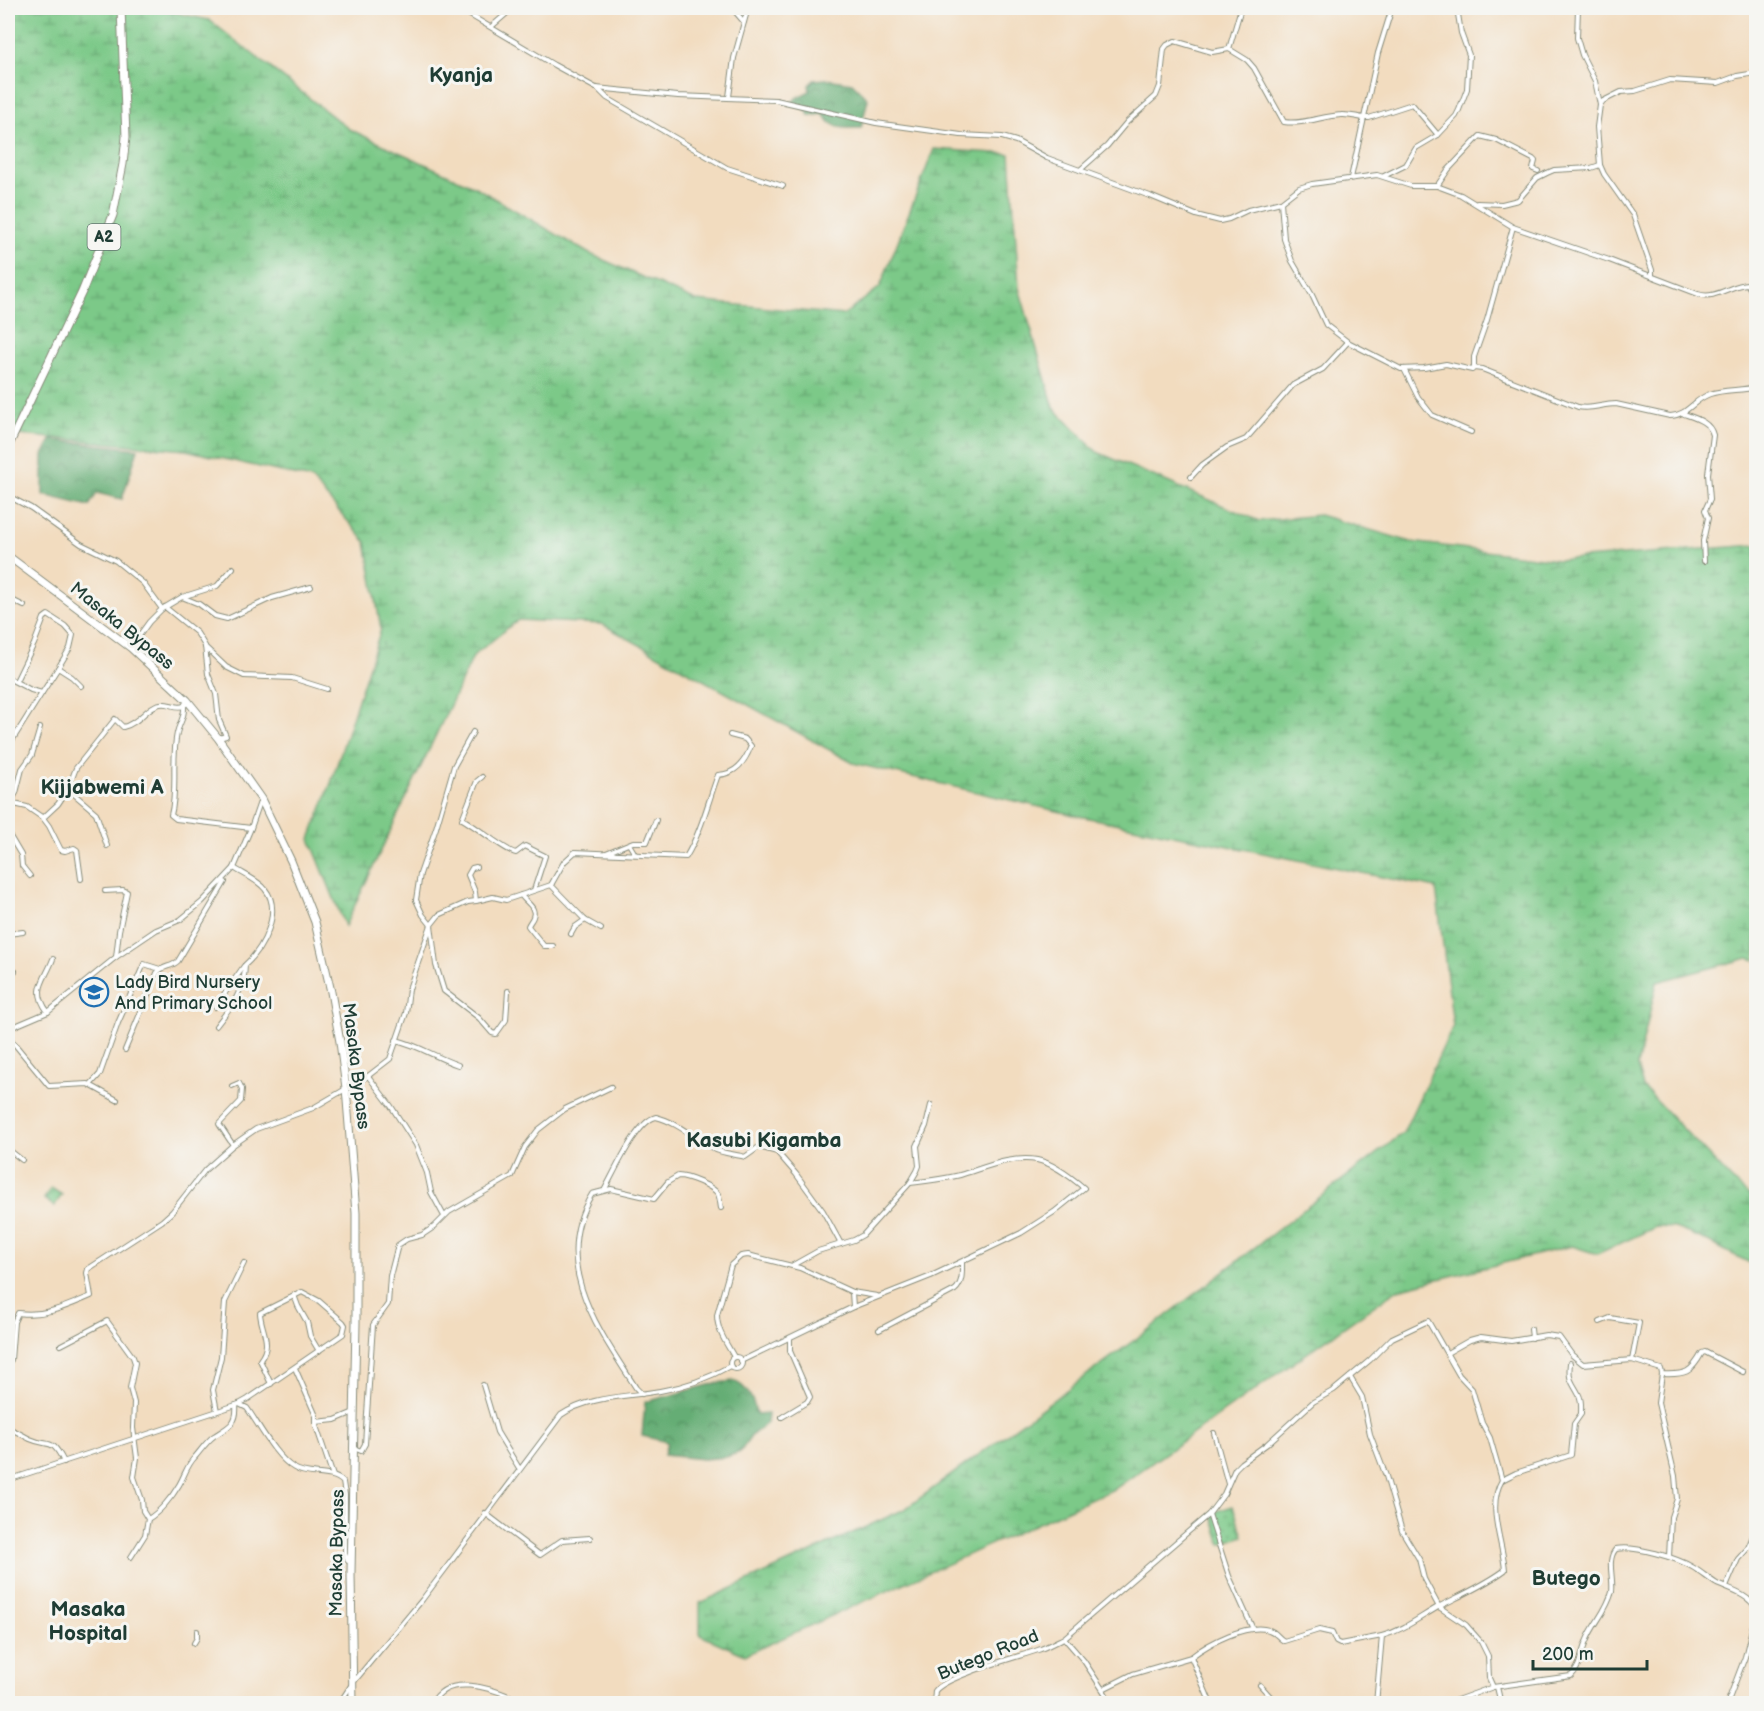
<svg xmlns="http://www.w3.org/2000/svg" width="1764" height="1711" font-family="'Balsamiq Sans',sans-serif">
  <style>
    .grass { fill: url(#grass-dots); stroke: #4e835e; stroke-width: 1.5 }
    .forest { fill: url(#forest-crowns); stroke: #427554; stroke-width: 1.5 }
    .wetland { fill: url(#wetland-marsh); stroke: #4e835e; stroke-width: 1.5 }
    .garden { fill: url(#garden-furrows); stroke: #4e835e; stroke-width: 1.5 }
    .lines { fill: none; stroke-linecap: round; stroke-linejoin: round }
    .street-casing { stroke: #888c7a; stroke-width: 6 }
    .highway-casing { stroke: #888c7a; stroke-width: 9 }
    .street { stroke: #fff; stroke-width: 4 }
    .highway { stroke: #fff; stroke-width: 7 }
    .labels { text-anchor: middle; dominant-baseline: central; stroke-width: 6; stroke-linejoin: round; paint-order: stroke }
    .shield { fill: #f6f6f2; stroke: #60746d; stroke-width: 1.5 }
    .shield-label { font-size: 16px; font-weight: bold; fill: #1f3d34 }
    .street-label { font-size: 18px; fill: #1f3d34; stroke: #f6f6f2 }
    .poi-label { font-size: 18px; fill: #1f3d34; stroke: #f6f6f2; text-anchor: start }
    .quarter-label { font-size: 21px; font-weight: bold; fill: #1f3d34; stroke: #f6f6f2 }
  </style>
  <defs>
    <pattern id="grass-dots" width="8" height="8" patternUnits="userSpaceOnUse" patternTransform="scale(1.5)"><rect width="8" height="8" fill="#7cc988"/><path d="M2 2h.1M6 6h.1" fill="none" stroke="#65a470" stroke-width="1.8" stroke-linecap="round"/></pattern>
    <pattern id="forest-crowns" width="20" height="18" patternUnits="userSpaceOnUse" patternTransform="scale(1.5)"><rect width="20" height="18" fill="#65ad74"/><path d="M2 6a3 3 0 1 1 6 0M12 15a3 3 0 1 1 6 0" fill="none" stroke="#538e60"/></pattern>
    <pattern id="wetland-marsh" width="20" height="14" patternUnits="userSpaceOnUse" patternTransform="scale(1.5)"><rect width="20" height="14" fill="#7cc988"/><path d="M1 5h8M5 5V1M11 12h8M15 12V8" fill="none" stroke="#65a470"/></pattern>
    <pattern id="garden-furrows" width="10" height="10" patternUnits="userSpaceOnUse" patternTransform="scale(1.5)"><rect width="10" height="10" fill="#7cc988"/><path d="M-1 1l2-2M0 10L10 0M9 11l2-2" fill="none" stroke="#65a470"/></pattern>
  </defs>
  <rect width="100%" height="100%" fill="#f6f6f2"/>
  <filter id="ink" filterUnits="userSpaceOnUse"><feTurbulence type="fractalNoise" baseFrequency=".0167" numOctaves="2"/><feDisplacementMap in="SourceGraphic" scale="12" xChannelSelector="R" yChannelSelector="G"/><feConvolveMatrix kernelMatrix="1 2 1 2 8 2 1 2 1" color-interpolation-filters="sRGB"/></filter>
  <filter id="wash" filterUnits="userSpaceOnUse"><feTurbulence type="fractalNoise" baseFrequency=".008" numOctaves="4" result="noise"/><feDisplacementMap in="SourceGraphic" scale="24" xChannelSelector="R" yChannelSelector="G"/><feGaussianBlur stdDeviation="1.35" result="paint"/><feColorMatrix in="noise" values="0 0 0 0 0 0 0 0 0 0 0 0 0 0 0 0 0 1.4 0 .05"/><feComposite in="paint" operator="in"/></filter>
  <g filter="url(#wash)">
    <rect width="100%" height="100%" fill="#f2dcbf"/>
    <path class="grass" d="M1233 1506 1243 1536 1221 1544 1211 1513Z"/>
    <g class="forest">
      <path d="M827 79 852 83 868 99 861 128C843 128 834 130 823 114L809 116 807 110 792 103 796 98 810 91 809 85 814 80Z"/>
      <path d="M51 440 138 449 122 499 97 493 89 506 43 495V455Z"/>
      <path d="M733 1381C747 1385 755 1402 756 1415L768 1414 767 1423 752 1435 740 1452 726 1457 703 1459 664 1455 667 1442 642 1436 645 1402 716 1383Z"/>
    </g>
    <path class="wetland" d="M8 8H153L209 20 349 129 477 188 588 253 696 301 844 315 880 287 934 149 1010 154 1019 288 1054 408 1097 452 1259 521 1319 515 1411 542 1557 560 1756 545V960L1748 958 1657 982 1637 1066 1643 1087 1735 1183 1756 1201V1266L1698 1237 1675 1228 1656 1227 1597 1254 1572 1246 1398 1289 1116 1488 745 1655 700 1635V1603L905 1509 1144 1333 1403 1133 1453 1026 1436 888 1074 815 853 763 602 624 518 620 474 655 345 926 310 839 331 783 381 629 366 542 311 479 186 450 8 434Z"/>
    <path class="garden" d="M51 1188 62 1195 54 1206 44 1199Z"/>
  </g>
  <g filter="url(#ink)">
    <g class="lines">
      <g class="street-casing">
        <g id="street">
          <path d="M458 8 554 65 596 88 678 96 776 100 876 123 961 135 1002 137 1016 141 1047 158 1150 196 1196 215 1220 221 1229 219 1248 210 1281 202 1299 188 1312 184 1377 175 1411 186H1437L1461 195 1513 227 1609 260 1698 294C1715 300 1730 285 1747 284L1756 297"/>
          <path d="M732 8 744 22"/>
          <path d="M1578 8 1577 38 1582 55 1595 81 1600 105 1597 127 1600 165 1604 174 1633 215 1652 270V276"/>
          <path d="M491 27 513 8"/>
          <path d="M1229 49 1241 8"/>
          <path d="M597 88 607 98 727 168 783 186"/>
          <path d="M729 97 734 58 748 8"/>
          <path d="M1600 105 1603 101 1621 92 1635 91 1670 80 1718 83 1737 76 1756 73"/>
          <path d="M1080 170 1107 146 1127 122 1156 96 1160 86 1164 49 1167 45 1175 41 1212 52 1229 49 1247 60 1254 68 1284 122C1303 125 1322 116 1341 115 1351 114 1360 119 1369 118L1412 104 1438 135"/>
          <path d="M1384 176 1406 165 1416 148 1438 135 1456 116 1459 110 1467 89 1469 55 1461 33 1457 8"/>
          <path d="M1351 178 1378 53 1392 8"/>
          <path d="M1437 186 1448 170 1480 136 1496 140 1533 159 1535 161 1533 169 1538 171"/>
          <path d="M1281 202 1284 239 1292 261 1312 295 1326 325 1348 342 1401 369 1424 368 1446 364 1472 370 1474 368 1482 369 1578 407C1592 410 1602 404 1616 404L1670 416C1687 416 1694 399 1710 394 1724 389 1742 391 1756 387"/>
          <path d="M1477 203 1502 204 1518 200 1537 178 1547 173 1554 170 1591 168 1600 165"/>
          <path d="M1474 368V357L1487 320 1513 227"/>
          <path d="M1404 369 1418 397 1432 415 1471 432"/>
          <path d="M1684 414C1695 418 1710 422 1713 435L1708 474 1710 499 1705 510 1708 518 1703 541 1704 561"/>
          <path d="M1191 477 1202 465 1227 447 1246 439 1293 385 1323 369 1348 342"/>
          <path d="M8 496 31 508 81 544 116 561 143 583 162 609"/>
          <path d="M182 597 199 604 215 616 227 619 272 598 311 587"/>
          <path d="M8 598 24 606"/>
          <path d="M165 607 197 633 205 646 208 674 216 694 219 720 226 736 219 738"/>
          <path d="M131 647 149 622 162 609 182 597 217 586 233 568"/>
          <path d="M205 647 226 667 244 676 292 678 327 689"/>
          <path d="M8 678 31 690 42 693 58 668 72 677 81 686"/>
          <path d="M16 681 34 644 44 618 48 615 65 626 73 635 70 648 58 668"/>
          <path d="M184 706C185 718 179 723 177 733 171 760 178 789 171 815L176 819 251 828"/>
          <path d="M473 732 454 766 436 828 420 874 416 900 423 915 431 925 436 965 444 991 479 1018 492 1033 496 1034 506 1020 508 991"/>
          <path d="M8 747 42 693"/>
          <path d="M482 777 477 781 462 819C476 826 505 851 516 853L525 846 545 856 534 890"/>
          <path d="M10 803 16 793 22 769 32 755 40 728"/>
          <path d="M8 806 10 803 27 807 43 818 49 826 61 850 65 851 74 848 77 850 81 879"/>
          <path d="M43 818 58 804 68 789"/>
          <path d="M8 833 21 855 22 866 30 876"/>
          <path d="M629 844 635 854"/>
          <path d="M107 846 96 813 68 789 76 768 115 719 123 727C140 723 147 706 160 704 169 702 175 709 184 706L187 700"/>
          <path d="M606 853 633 842H647L656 820"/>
          <path d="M234 868 251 828 261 799"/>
          <path d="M551 885 585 920 601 929"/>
          <path d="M105 891 123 890 127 892 119 931 116 957"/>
          <path d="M521 895C525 902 537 907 533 917 532 920 529 923 528 926L544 946H553"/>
          <path d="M476 901 493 897 506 900 551 885 564 862 575 852 686 857C701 832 708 802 718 775 736 774 745 762 751 746L745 739 730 735"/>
          <path d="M8 934 23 932"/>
          <path d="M571 934 575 927 585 920"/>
          <path d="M8 967 15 971"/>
          <path d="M215 1007 244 966"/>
          <path d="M48 1012C31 989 45 981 53 959"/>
          <path d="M8 1029 48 1012 116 957 156 930 180 920 202 902 234 868C243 874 258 880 265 889 283 911 263 949 245 965 245 990 231 1007 216 1026"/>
          <path d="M8 1036 49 1086 88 1084 117 1100"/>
          <path d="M396 1040C418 1045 437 1058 458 1065"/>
          <path d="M125 1050 157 973C163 965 171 968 178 961L225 882"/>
          <path d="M368 1076 391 1106 416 1145 427 1173 431 1192 444 1216"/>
          <path d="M90 1085 100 1074 118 1023 144 964 160 969"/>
          <path d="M232 1086 239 1083 242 1089 241 1101 219 1124 233 1145"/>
          <path d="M8 1149 22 1160"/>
          <path d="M605 1189C615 1171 637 1121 656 1117 677 1122 694 1138 712 1148 722 1154 735 1154 745 1157L759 1147 777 1152 796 1174 823 1211 841 1244"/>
          <path d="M793 1265 818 1251 854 1240 863 1235 910 1183 917 1171 919 1166 917 1146 926 1126 931 1105"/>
          <path d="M852 1292 853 1307"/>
          <path d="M294 1295 298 1306 307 1322 310 1336 319 1351"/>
          <path d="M1600 1322 1610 1318 1639 1323 1632 1360"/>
          <path d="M1531 1329 1532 1338"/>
          <path d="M879 1330 955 1290C963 1283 962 1272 962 1262"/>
          <path d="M61 1345 107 1321 133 1357 135 1363 130 1388 134 1403 133 1428 137 1458 134 1477 142 1500 143 1511 148 1519"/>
          <path d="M1447 1353 1470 1340 1481 1337 1511 1341 1546 1335 1559 1337 1572 1355 1583 1364 1632 1360 1661 1369 1662 1374C1686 1375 1691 1373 1702 1353L1705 1352 1743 1372"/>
          <circle cx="736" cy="1363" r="6"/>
          <path d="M734 1357C727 1344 717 1331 717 1315L731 1265 741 1256 748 1255 800 1268 852 1292 877 1296"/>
          <path d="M741 1361 853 1307 931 1276 1021 1233 1054 1212 1084 1188C1071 1177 1053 1163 1037 1160 1012 1155 984 1168 960 1175 944 1179 927 1181 910 1183"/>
          <path d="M8 1363 11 1360 14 1322 18 1313C45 1317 67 1306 91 1296L87 1273 88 1269 162 1221 172 1212 205 1170 233 1145 256 1129 313 1108 368 1076 390 1059 406 1013 409 989 431 925 439 915 468 902 476 901 475 892 468 875 472 868 476 867"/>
          <path d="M295 1368 316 1416V1426L333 1476"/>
          <path d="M1662 1374 1658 1403 1675 1476 1677 1499 1671 1517 1669 1557"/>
          <path d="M1350 1377 1362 1397 1370 1434 1386 1476 1402 1531 1419 1559 1424 1579 1439 1607 1466 1625 1481 1642 1488 1656 1489 1678 1493 1687"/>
          <path d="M483 1385 497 1432 519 1468"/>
          <path d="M642 1394 636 1388C599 1330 549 1264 592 1194L611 1189 654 1199 668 1182 678 1176C687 1176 713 1186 718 1194 720 1198 720 1204 721 1208"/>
          <path d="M239 1404 247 1408C259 1425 276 1458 294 1468 309 1477 331 1470 343 1482L345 1495V1554L348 1561 351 1559"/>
          <path d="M217 1411 213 1390 221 1357 225 1302 244 1263"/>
          <path d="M782 1417 807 1402 810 1397 790 1351V1338"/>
          <path d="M316 1422 335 1420 354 1412"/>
          <path d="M8 1428C16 1431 22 1435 30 1439 50 1448 51 1436 64 1462"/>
          <path d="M1214 1433 1228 1484"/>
          <path d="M354 1448 361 1451 365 1444 373 1325 388 1304 390 1276 398 1245 407 1239 422 1235 434 1227 449 1212 512 1176 525 1147 538 1130 565 1109 611 1087"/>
          <path d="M8 1480 239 1404 248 1399 343 1334 345 1325 343 1322 319 1301 302 1292 260 1313C261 1330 273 1344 260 1360L271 1384"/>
          <path d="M485 1513 540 1555 562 1540 590 1538"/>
          <path d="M1209 1514 1229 1576 1252 1627"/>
          <path d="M131 1557 145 1535 148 1519C160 1512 172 1497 179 1485 185 1475 187 1465 195 1457 201 1450 207 1441 214 1436 228 1427 238 1424 236 1405"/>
          <path d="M1726 1587 1738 1559 1748 1548 1756 1529"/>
          <path d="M1064 1638 1084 1661 1112 1704"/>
          <path d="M194 1643 197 1638V1631"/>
          <path d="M1191 1657C1209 1643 1247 1623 1269 1630 1276 1632 1278 1638 1284 1641L1319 1630 1332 1633 1336 1642 1340 1644 1382 1636"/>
          <path d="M1260 1685 1277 1704"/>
          <path d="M1497 1687 1501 1704"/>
          <path d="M1103 1689 1133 1674 1191 1657 1211 1704"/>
          <path d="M339 1704 352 1684 422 1600 561 1415C588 1396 628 1397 660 1391 684 1387 709 1378 730 1366"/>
          <path d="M432 1704C446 1673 491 1688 514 1698L515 1704"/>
          <path d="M934 1704 935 1691C946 1676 1018 1657 1038 1650 1047 1647 1055 1642 1064 1638L1209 1514 1224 1494 1235 1469 1241 1463 1267 1444 1313 1402 1334 1390 1370 1360 1392 1338 1428 1321 1459 1375 1472 1389 1482 1423 1490 1438 1502 1480"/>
          <path d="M1376 1704 1382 1636C1404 1630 1420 1617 1440 1606 1462 1595 1485 1585 1505 1570 1503 1542 1486 1507 1502 1480L1516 1473 1571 1455 1574 1424 1581 1414C1581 1408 1582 1401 1579 1395 1572 1381 1568 1381 1570 1363"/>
          <path d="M1446 1704 1493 1687 1571 1676C1581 1667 1581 1653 1586 1642 1593 1623 1607 1612 1612 1591 1614 1578 1606 1560 1616 1549 1634 1545 1678 1558 1694 1568 1702 1573 1709 1579 1717 1584 1730 1590 1750 1595 1756 1609"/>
          <path d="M1727 1704 1745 1657 1756 1613"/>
        </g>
      </g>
      <g class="highway-casing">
        <g id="highway">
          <path d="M8 447 82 292 113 215 123 164 126 137 121 8"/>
          <path d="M8 556 131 648 187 700 218 738 261 799 291 861 315 922 331 992 340 1042 346 1088 356 1213V1323L351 1573 353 1704"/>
        </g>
      </g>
      <use href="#street" class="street"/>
      <use href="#highway" class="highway"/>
    </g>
  </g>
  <defs>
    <g id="school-ring" transform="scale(1.5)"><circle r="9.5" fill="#f6f6f2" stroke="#1f6fb2" stroke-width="1.5"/><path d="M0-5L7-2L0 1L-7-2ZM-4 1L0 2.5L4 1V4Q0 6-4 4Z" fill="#1f6fb2"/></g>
  </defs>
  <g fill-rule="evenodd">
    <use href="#school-ring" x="94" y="992"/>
  </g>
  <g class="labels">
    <rect class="shield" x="87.5" y="224" width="33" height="26" rx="4.5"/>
    <g class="shield-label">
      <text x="104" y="237">A2</text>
    </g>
    <g class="street-label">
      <text transform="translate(122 626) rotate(39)">Masaka Bypass</text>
      <text transform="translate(356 1066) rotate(83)">Masaka Bypass</text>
      <text transform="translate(337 1553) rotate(-89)">Masaka Bypass</text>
      <text transform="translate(988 1655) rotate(-22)">Butego Road</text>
    </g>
    <g class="poi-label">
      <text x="115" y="982">Lady Bird Nursery<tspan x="115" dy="21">And Primary School</tspan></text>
    </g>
    <g class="quarter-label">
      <text x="461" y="75">Kyanja</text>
      <text x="102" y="787">Kijjabwemi A</text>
      <text x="764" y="1140">Kasubi Kigamba</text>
      <text x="1566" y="1578">Butego</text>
      <text x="88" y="1609">Masaka<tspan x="88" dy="24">Hospital</tspan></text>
    </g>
  </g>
  <rect width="1764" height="1711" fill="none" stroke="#f6f6f2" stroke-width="30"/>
  <path d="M1533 1660v9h114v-9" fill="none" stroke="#1f3d34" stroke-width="3"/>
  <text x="1542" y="1660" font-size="18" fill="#1f3d34" stroke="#f6f6f2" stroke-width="4.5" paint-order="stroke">200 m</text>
</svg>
